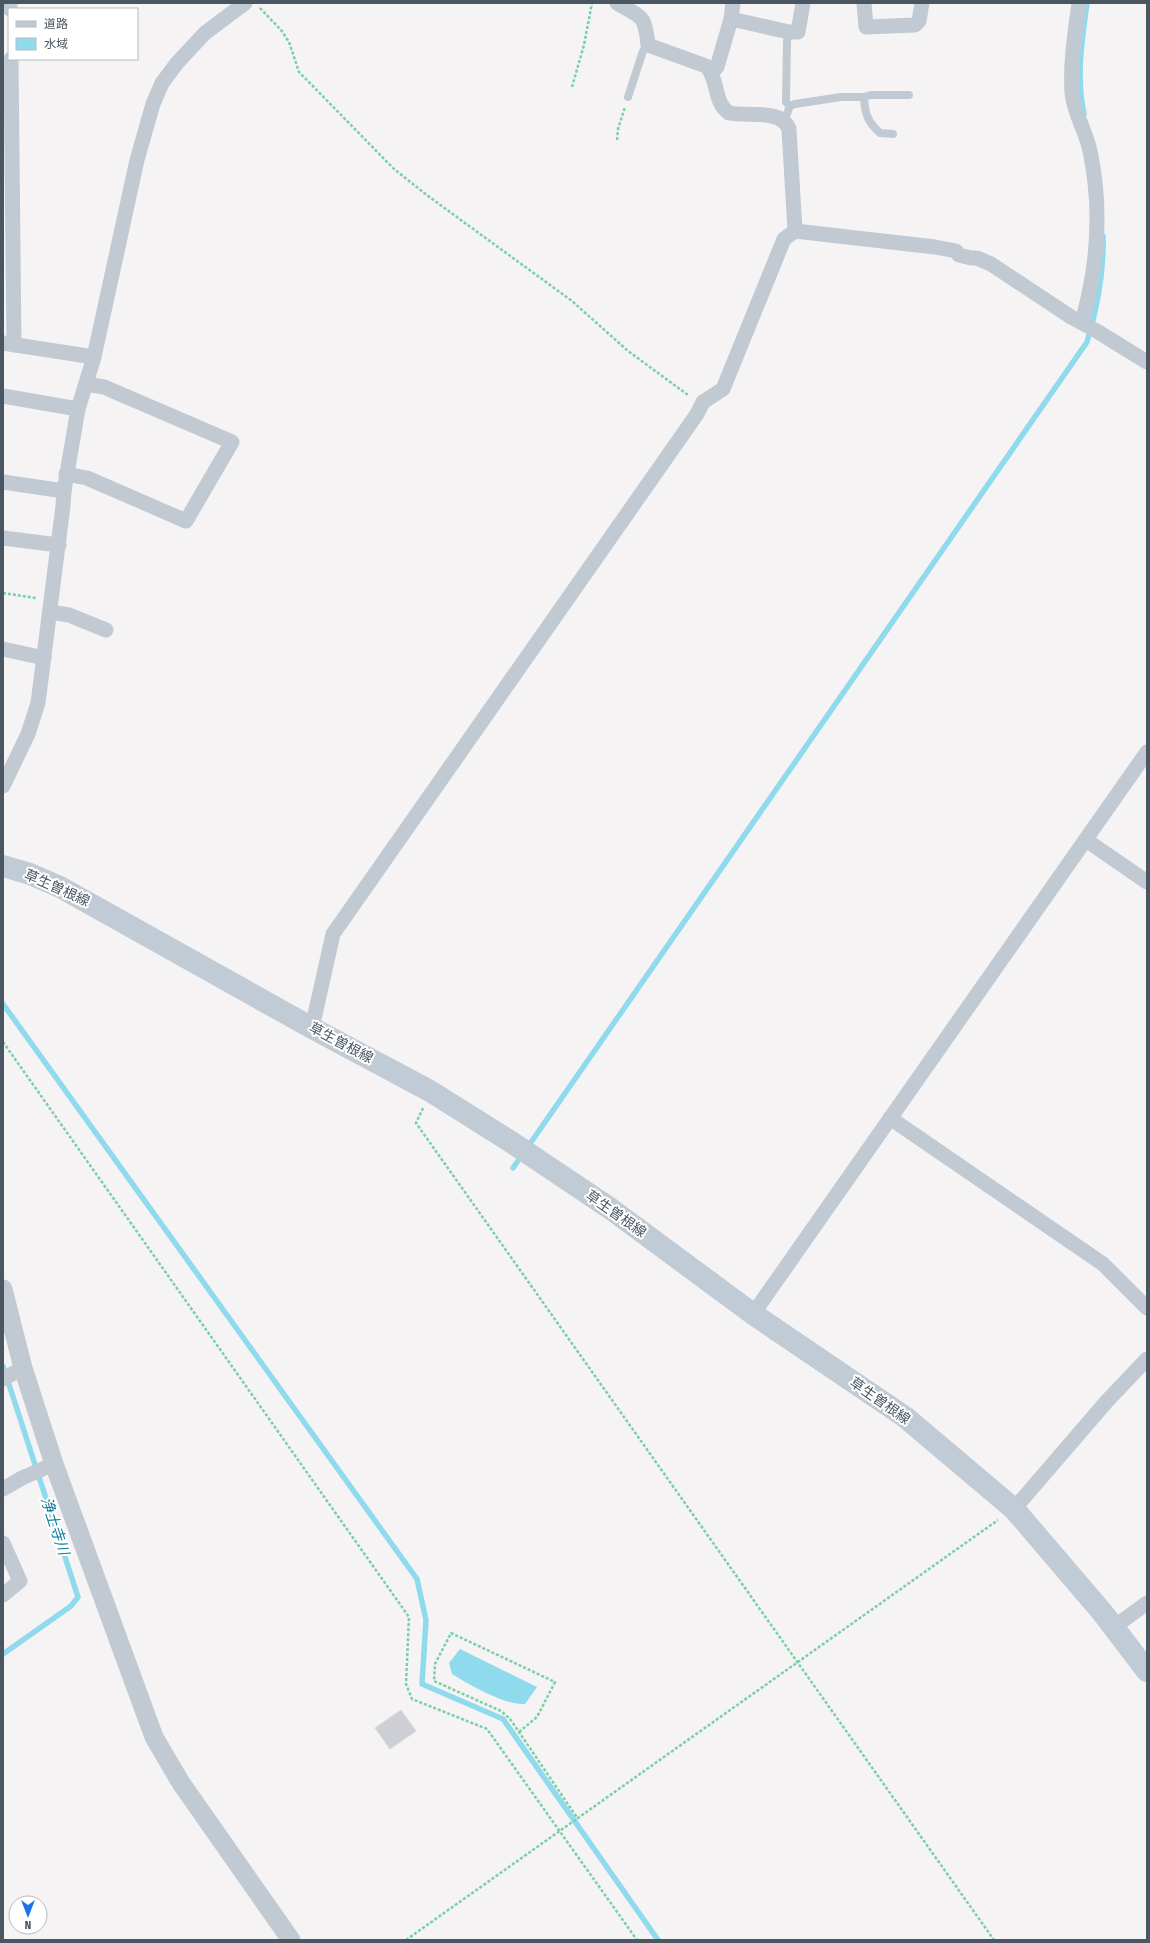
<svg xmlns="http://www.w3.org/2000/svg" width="1150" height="1943" font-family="'Fira Sans Condensed','Noto Sans JP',sans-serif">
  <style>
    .water { fill: #90daee }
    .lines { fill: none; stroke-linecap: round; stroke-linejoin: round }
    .stream { stroke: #90daee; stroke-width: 5.5 }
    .building { fill: #cdcfd5; stroke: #d7d9de }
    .path { stroke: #7ad0a6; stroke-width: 2.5; stroke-dasharray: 3 2; stroke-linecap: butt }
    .service { stroke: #c1cad2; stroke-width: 8 }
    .minor { stroke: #c1cad2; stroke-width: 15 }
    .tertiary { stroke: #c1cad2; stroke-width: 19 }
    .secondary { stroke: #c1cbd6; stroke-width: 22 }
    .labels { text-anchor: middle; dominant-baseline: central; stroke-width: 4; stroke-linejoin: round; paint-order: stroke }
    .street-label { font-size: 14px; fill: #4a5661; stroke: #fff }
    .water-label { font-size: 15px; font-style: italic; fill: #0c7c9b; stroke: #fff }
  </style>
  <rect width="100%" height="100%" fill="#f5f3f3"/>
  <path class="water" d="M460 1649 537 1687 525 1704C506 1706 468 1684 452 1674L449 1663Z"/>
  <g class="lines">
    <g class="stream">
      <path d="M1084 114C1076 77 1082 40 1087 3"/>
      <path d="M3 1004 417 1579 426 1620 422 1684 503 1719 658 1940"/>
      <path d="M527 1148 1087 342C1097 309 1104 270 1103 236"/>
      <path d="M513 1168 522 1155"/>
      <path d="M3 1366 78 1597 71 1606 3 1654"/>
    </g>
  </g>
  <path class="building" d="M401 1710 416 1731 390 1749 375 1728Z"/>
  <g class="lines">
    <g class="path">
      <path d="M260 8 281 30 289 42 299 72 394 169 428 196 572 301 628 351 688 395"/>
      <path d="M572 87 584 45 592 3"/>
      <path d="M617 140 618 129 625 107"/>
      <path d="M3 593 36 598"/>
      <path d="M3 1042 409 1617 406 1684 412 1699 487 1729 637 1940"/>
      <path d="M423 1108 416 1123 994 1940"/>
      <path d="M519 1732 537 1717 555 1682 451 1633 435 1664 434 1681 501 1711 510 1719 519 1732 578 1819"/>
      <path d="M406 1940 998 1520"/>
    </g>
    <g class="service">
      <path d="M789 32 787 41 786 102 790 106"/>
      <path d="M628 97 643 51 648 45"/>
      <path d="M864 97 871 95H909"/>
      <path d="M784 121 790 106 795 104 841 97H864C865 114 867 121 880 133L893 134"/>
    </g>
    <g class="minor">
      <path d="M10 3V9"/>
      <path d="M617 3C642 18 645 14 648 45L706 66C719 79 713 102 729 113 746 117 781 108 789 129L795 231"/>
      <path d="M864 3 866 27 915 25 919 21 922 3"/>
      <path d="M1079 3C1075 33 1070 63 1072 93 1074 114 1086 131 1090 151 1102 208 1098 266 1082 322"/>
      <path d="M731 19 789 32H798L803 3"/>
      <path d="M11 59 14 345"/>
      <path d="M712 72 717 67 731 19 733 3"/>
      <path d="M3 343 94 357"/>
      <path d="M3 396 78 409"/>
      <path d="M66 474 87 478 186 521 232 442 104 387 86 384"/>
      <path d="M3 482 64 491"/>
      <path d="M3 538 59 545"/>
      <path d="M50 612 69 615 106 630"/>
      <path d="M3 649 44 658"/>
      <path d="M3 786 28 734 38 703 63 506 64 491 78 409 94 357 137 160 153 104 162 83 177 63 205 33 245 3"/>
      <path d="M1086 840 1147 882"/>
      <path d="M312 1028 333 934 697 414 703 402 723 389 784 239 795 231 935 247 956 251 959 255 971 258H977L991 264 1071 317 1095 330 1147 362"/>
      <path d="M890 1118 1103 1264 1147 1308"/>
      <path d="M753 1314 1147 752"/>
      <path d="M3 1379 23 1368"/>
      <path d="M3 1489 22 1478 54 1464"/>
      <path d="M1014 1509 1107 1401 1147 1359"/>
      <path d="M3 1543 20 1581 3 1595"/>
      <path d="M1114 1627 1147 1603"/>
    </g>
    <path class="tertiary" d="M3 1289 23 1368 54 1464 154 1737 181 1783 291 1940"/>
    <path class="secondary" d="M3 866 30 874 60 887 312 1028 430 1091 511 1142 611 1209 753 1314 905 1417 1014 1509 1102 1612 1147 1671"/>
  </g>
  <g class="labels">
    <g class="street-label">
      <text transform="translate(57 888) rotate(24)">草生曽根線</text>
      <text transform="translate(341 1043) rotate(28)">草生曽根線</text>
      <text transform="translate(616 1214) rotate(35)">草生曽根線</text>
      <text transform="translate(880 1401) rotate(35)">草生曽根線</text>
    </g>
    <g class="water-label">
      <text transform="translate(55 1526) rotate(72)">浄土寺川</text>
    </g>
  </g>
  <rect width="1150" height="1943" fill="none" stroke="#4a5661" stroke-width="8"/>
  <rect x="8" y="8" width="130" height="52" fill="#ffffff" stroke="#b7bbc0"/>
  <rect x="16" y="21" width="20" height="6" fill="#c1cbd6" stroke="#b7bbc0"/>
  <text x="44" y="28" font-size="12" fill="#4a5661">道路</text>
  <rect x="16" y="38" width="20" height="12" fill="#90daee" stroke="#b7bbc0"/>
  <text x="44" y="48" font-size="12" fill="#4a5661">水域</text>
  <g transform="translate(28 1915) rotate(180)"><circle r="19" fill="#ffffff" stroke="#b7bbc0"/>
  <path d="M0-3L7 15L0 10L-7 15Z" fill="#1a73e8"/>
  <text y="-6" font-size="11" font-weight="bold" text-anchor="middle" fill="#4a5661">N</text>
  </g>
</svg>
